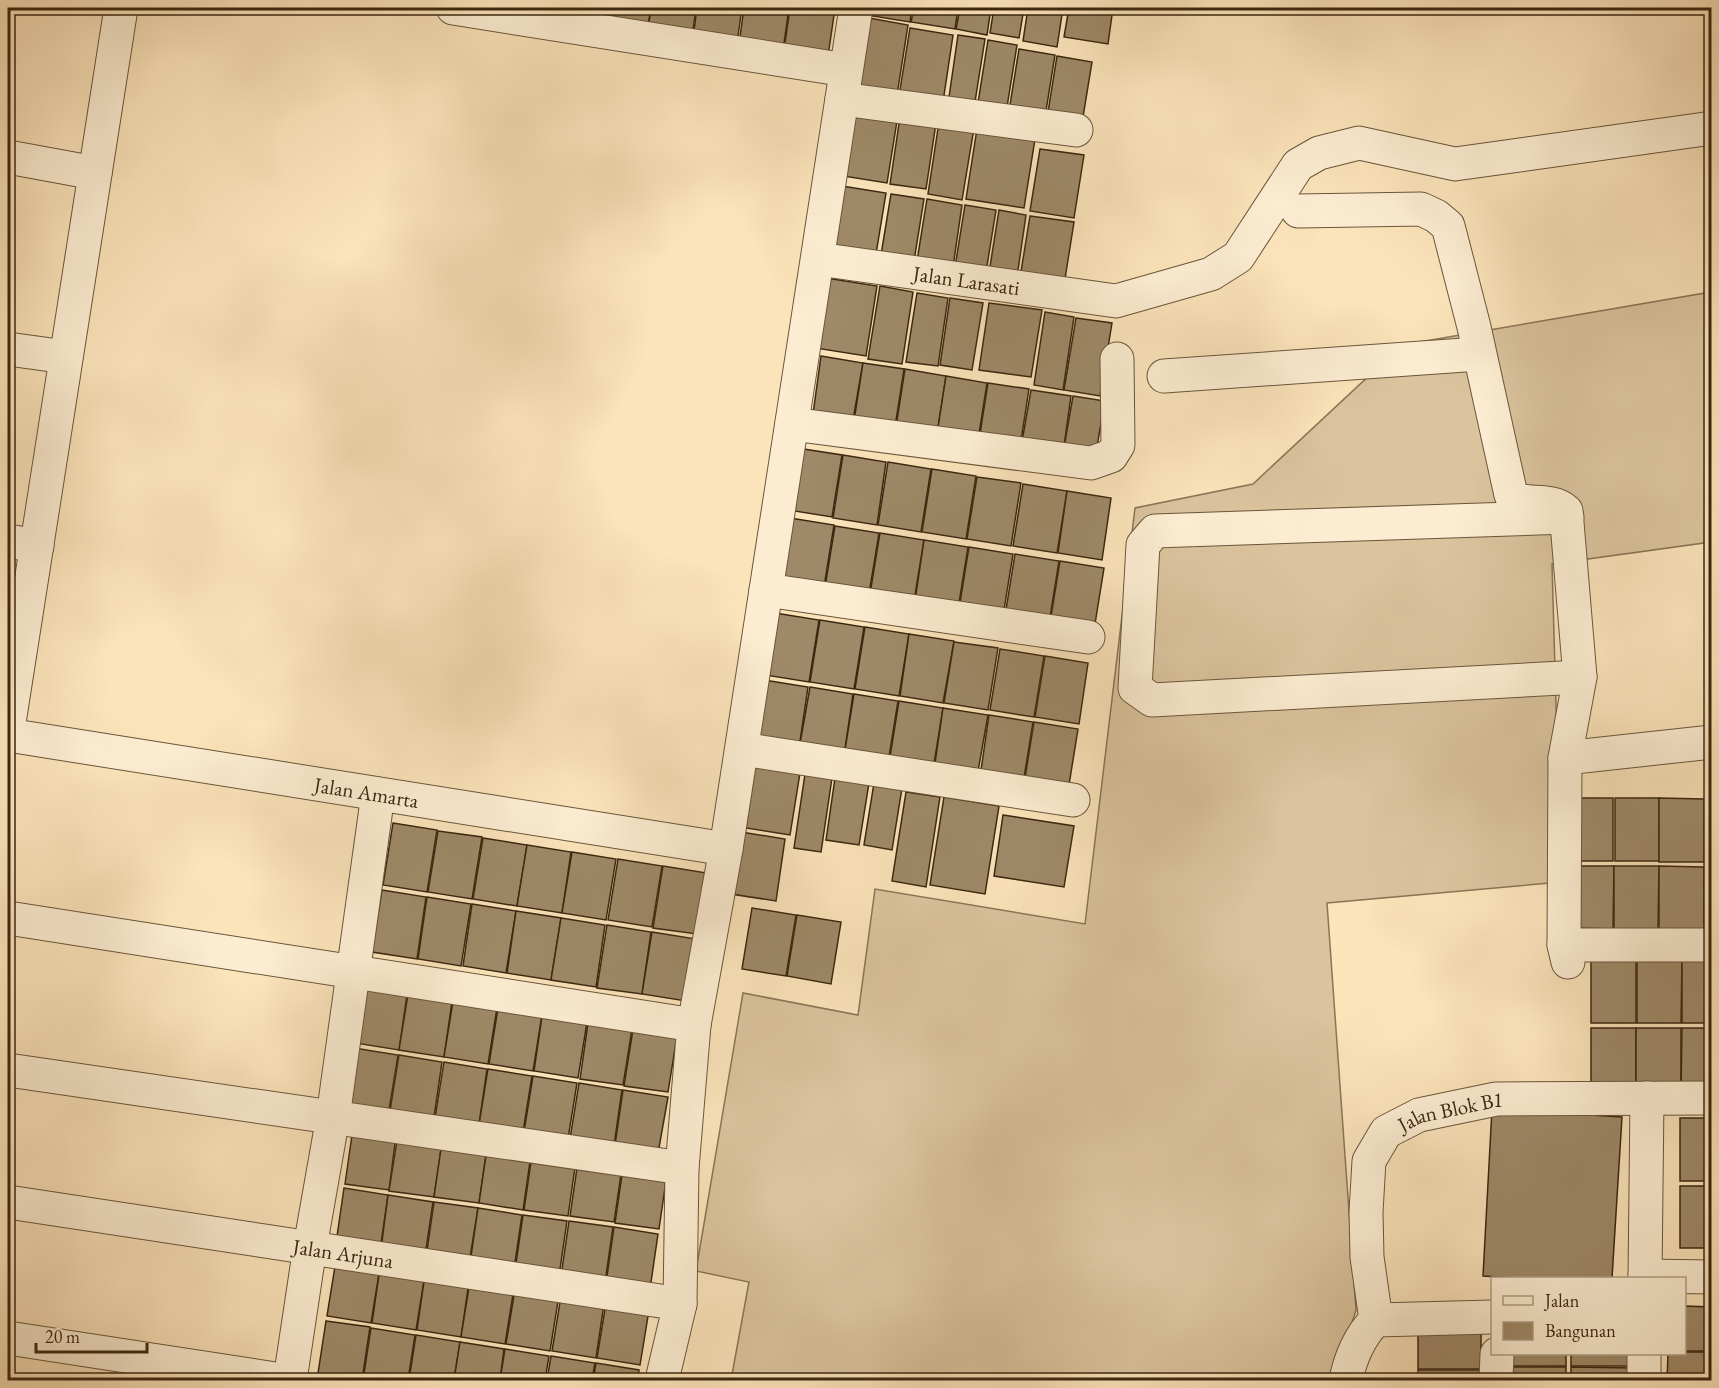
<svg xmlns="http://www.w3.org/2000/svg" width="1719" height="1388" font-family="'EB Garamond',serif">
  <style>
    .grass { fill: #dac39d; stroke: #8a7556; stroke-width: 1.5 }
    .building { fill: #9e8968; stroke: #3a2710; stroke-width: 1.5 }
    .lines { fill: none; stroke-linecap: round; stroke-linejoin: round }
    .street-casing { stroke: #6a563a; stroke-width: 35 }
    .street { stroke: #fcedd2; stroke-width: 33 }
    .labels { text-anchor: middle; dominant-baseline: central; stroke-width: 4.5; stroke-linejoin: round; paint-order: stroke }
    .street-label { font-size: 21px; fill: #3a2710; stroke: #fcedd2 }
  </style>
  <rect width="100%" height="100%" fill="#fbe3ba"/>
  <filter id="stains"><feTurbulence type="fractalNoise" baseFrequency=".00333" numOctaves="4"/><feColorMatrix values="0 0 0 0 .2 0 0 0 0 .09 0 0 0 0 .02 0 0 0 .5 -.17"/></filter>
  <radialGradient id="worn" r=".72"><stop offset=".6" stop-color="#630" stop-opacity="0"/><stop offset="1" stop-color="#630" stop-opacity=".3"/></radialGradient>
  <path class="grass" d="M1711 292V542L1552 564 1561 882 1327 903 1356 1310 1334 1380H731L749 1282 696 1271 743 993 858 1015 875 889 1085 924 1135 508 1253 484 1402 345Z"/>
  <g class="building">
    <path d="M560 8H605L603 25 558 19Z"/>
    <path d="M606 8H651L647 31 604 25Z"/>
    <path d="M651 8H696L692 38 648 31Z"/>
    <path d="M697 8H742L737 43 693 38Z"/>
    <path d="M744 8H789L783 50 739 44Z"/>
    <path d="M790 8H835L828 56 784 50Z"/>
    <path d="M867 8H912L910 22 866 15Z"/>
    <path d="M914 8H958L955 29 911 22Z"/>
    <path d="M960 8H991L987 35 956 29Z"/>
    <path d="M994 8H1024L1019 38 990 33Z"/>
    <path d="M1028 8H1063L1057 47 1023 41Z"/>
    <path d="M1069 8H1113L1108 44 1064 37Z"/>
    <path d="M869 18 908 25 897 95 858 89Z"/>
    <path d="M910 28 953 35 943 102 899 96Z"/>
    <path d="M958 35 985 39 974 108 948 104Z"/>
    <path d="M988 40 1017 45 1006 113 977 109Z"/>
    <path d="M1019 49 1055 55 1045 117 1009 111Z"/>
    <path d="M1057 56 1092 62 1082 123 1047 118Z"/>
    <path d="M854 114 897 121 887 183 843 176Z"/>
    <path d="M900 117 936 123 926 189 890 184Z"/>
    <path d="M939 122 974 128 962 200 928 194Z"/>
    <path d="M977 129 1035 139 1024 208 966 199Z"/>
    <path d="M1040 149 1084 155 1074 218 1030 211Z"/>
    <path d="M842 186 886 193 876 254 832 247Z"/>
    <path d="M891 194 924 199 914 261 881 255Z"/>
    <path d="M927 199 962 205 953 267 917 261Z"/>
    <path d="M965 205 996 210 986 272 955 267Z"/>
    <path d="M999 210 1026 215 1017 277 989 273Z"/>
    <path d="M1030 216 1074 222 1064 285 1020 278Z"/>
    <path d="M820 277 877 286 866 356 809 347Z"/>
    <path d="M880 286 913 292 902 364 868 359Z"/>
    <path d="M917 293 948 298 938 366 906 362Z"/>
    <path d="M950 298 983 303 972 370 940 365Z"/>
    <path d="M989 303 1042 310 1031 377 979 370Z"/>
    <path d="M1045 312 1074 317 1063 390 1034 385Z"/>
    <path d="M1076 318 1112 323 1100 396 1064 390Z"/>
    <path d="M821 356 863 363 853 420 813 414Z"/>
    <path d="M863 363 904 369 895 427 854 421Z"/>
    <path d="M905 369 946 376 937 434 896 427Z"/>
    <path d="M946 376 987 383 978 440 937 434Z"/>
    <path d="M988 383 1029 389 1020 447 979 440Z"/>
    <path d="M1031 390 1071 396 1063 453 1021 447Z"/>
    <path d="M1073 396 1105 401 1095 458 1063 453Z"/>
    <path d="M797 448 842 455 832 517 788 510Z"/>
    <path d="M843 455 886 462 877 525 833 518Z"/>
    <path d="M888 462 931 469 921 532 878 525Z"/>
    <path d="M932 469 976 476 966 539 922 532Z"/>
    <path d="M977 477 1021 483 1011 546 967 539Z"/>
    <path d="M1023 484 1067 491 1057 553 1013 546Z"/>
    <path d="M1067 491 1111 498 1102 560 1058 553Z"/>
    <path d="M790 518 834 525 824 587 780 581Z"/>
    <path d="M835 526 879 533 869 594 825 587Z"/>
    <path d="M880 533 924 540 914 601 870 594Z"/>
    <path d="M924 540 968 547 958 609 915 601Z"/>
    <path d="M969 547 1013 554 1003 616 959 609Z"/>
    <path d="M1015 554 1059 561 1049 623 1005 616Z"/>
    <path d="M1060 561 1104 568 1094 630 1050 623Z"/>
    <path d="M775 613 819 620 809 682 765 675Z"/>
    <path d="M820 620 864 627 854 689 810 682Z"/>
    <path d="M865 627 909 634 899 696 855 689Z"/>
    <path d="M909 634 954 641 943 703 900 696Z"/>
    <path d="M954 642 998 648 988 710 944 703Z"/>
    <path d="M1000 649 1044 656 1034 717 990 710Z"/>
    <path d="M1045 656 1088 663 1079 724 1035 717Z"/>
    <path d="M764 680 808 687 799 748 755 741Z"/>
    <path d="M810 687 853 694 844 756 799 749Z"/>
    <path d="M854 694 898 701 888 763 844 756Z"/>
    <path d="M899 701 943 708 933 770 889 763Z"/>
    <path d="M943 708 988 715 977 777 934 770Z"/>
    <path d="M989 715 1033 722 1023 784 980 777Z"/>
    <path d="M1034 722 1078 729 1068 791 1024 784Z"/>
    <path d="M755 766 800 773 790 835 746 828Z"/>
    <path d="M805 774 832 778 821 852 794 848Z"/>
    <path d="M835 778 869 783 859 845 826 840Z"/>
    <path d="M874 783 902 788 892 850 864 845Z"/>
    <path d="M906 792 940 797 926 887 892 881Z"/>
    <path d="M944 797 999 806 985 894 930 885Z"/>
    <rect x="1569" y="798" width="44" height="63"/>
    <rect x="1615" y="798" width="44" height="63"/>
    <path d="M1659 798 1704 799V862H1659Z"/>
    <rect x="1705" y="799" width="7" height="63"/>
    <path d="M1003 815 1074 826 1064 887 994 876Z"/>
    <path d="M393 823 437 830 427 892 383 885Z"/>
    <path d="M438 831 482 837 472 899 428 892Z"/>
    <path d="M741 832 785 839 776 901 731 894Z"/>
    <path d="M483 838 527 845 517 906 473 899Z"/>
    <path d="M527 845 571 852 562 913 517 906Z"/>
    <path d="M572 852 616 859 606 920 562 913Z"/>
    <path d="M618 859 662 866 652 927 608 920Z"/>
    <path d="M663 866 707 873 697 934 653 928Z"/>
    <path d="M1569 866H1614L1613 929 1569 928Z"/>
    <path d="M1614 866H1659L1658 929H1614Z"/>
    <path d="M1659 866 1704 867V929H1659Z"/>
    <rect x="1704" y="867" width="8" height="62"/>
    <path d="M382 890 426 897 417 959 372 952Z"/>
    <path d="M427 897 471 904 461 966 418 959Z"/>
    <path d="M472 904 516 911 506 973 463 966Z"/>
    <path d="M752 908 796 915 786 976 742 969Z"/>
    <path d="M516 911 561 918 551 980 507 973Z"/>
    <path d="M797 915 841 922 831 984 787 976Z"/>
    <path d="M561 918 605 925 596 987 551 980Z"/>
    <path d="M607 925 651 932 642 994 597 988Z"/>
    <path d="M652 932 696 939 686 1001 642 994Z"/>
    <rect x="1591" y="960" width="45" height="63"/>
    <path d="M1637 960H1682L1681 1023H1637Z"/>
    <path d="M1682 960 1712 961V1023H1682Z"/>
    <path d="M364 981 408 988 399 1050 355 1043Z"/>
    <path d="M409 988 453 995 444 1057 399 1050Z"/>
    <path d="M454 995 498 1002 488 1064 444 1057Z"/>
    <path d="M499 1002 543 1009 533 1071 489 1064Z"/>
    <path d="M543 1009 588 1016 578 1078 534 1071Z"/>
    <path d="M589 1016 633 1023 623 1085 580 1079Z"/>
    <path d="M634 1023 678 1030 668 1092 624 1086Z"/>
    <path d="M1591 1028H1636V1091L1591 1090Z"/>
    <rect x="1636" y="1028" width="45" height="63"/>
    <path d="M1682 1028H1712V1091H1681Z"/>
    <path d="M354 1048 398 1055 388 1116 344 1109Z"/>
    <path d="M399 1055 442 1062 433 1124 389 1117Z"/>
    <path d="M444 1062 487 1069 478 1131 434 1124Z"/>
    <path d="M488 1069 532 1076 522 1138 478 1131Z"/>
    <path d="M533 1076 577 1083 567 1145 523 1138Z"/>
    <path d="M579 1083 622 1090 613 1152 569 1145Z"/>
    <path d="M623 1090 668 1097 657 1159 614 1152Z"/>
    <path d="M1492 1109 1622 1117 1612 1278H1517L1483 1276Z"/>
    <rect x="1680" y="1118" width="32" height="63"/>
    <path d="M354 1121 397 1128 389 1190 345 1184Z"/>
    <path d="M399 1128 443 1135 434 1197 389 1191Z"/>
    <path d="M443 1135 488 1141 479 1203 434 1197Z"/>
    <path d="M488 1142 532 1148 523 1210 479 1203Z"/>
    <path d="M533 1148 577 1154 568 1216 524 1210Z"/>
    <path d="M579 1154 623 1161 614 1222 570 1216Z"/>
    <path d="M624 1161 668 1167 659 1229 615 1223Z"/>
    <rect x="1680" y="1186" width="32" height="62"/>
    <path d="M344 1188 388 1195 379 1257 335 1250Z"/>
    <path d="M388 1195 433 1202 424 1263 380 1257Z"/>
    <path d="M434 1202 478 1208 468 1270 425 1264Z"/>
    <path d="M478 1208 522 1215 513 1276 469 1270Z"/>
    <path d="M523 1215 567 1221 558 1283 514 1277Z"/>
    <path d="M569 1221 613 1227 604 1290 560 1283Z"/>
    <path d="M614 1227 658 1234 649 1296 605 1290Z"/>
    <path d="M337 1254 381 1261 371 1323 327 1316Z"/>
    <path d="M381 1261 426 1268 416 1330 372 1323Z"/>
    <path d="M426 1268 470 1275 461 1337 417 1330Z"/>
    <path d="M471 1275 515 1282 505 1344 461 1337Z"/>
    <path d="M516 1283 560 1289 550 1351 506 1344Z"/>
    <path d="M562 1290 605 1297 596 1358 552 1351Z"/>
    <path d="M607 1297 650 1304 640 1365 597 1358Z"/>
    <path d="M1684 1306 1712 1307V1351H1684Z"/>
    <path d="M326 1321 370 1327 362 1380H317Z"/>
    <rect x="1418" y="1325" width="63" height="44"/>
    <path d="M371 1328 415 1335 408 1380H363Z"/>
    <path d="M416 1335 460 1342 454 1380H409Z"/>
    <path d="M460 1342 504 1349 500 1380H454Z"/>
    <path d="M505 1349 549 1356 545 1380H500Z"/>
    <path d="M1684 1352H1712V1380H1667L1668 1354H1684Z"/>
    <rect x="1504" y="1354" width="62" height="12"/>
    <rect x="1571" y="1354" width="63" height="12"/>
    <path d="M551 1356 595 1363 592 1380H547Z"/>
    <path d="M596 1363 639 1370 638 1380H593Z"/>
    <rect x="1504" y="1367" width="62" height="13"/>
    <path d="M1571 1367 1634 1368V1380H1571Z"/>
    <rect x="1418" y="1370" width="63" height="10"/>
  </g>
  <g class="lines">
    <g class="street-casing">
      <g id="street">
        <path d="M453 8 846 70"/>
        <path d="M842 99 1076 130"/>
        <path d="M8 157 95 173"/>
        <path d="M1298 211 1421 209 1436 216 1448 226 1474 327 1511 495C1522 508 1550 496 1566 511L1580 677 1565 758 1564 945 1568 962"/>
        <path id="s1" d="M818 259 1116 301 1211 274 1238 257 1298 165 1319 153 1359 143 1455 164 1712 128"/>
        <path d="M8 349 66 357"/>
        <path d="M1164 376 1479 354"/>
        <path d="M792 424 1091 463 1111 456 1118 445 1117 359"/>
        <path d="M1567 517 1155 531 1143 545 1135 688 1152 700 1580 677"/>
        <path d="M8 541 37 546"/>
        <path d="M766 590 1088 637"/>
        <path d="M8 729 121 8"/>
        <path id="s2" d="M8 735 726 849"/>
        <path d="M742 749 1073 800"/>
        <path d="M1565 758 1712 742"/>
        <path d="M8 918 694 1025"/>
        <path d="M1564 945H1712"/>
        <path d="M8 1070 682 1168"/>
        <path id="s3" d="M8 1202 680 1304"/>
        <path d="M1645 1276 1712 1277"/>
        <path d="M1645 1278 1647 1098"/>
        <path id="s4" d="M1376 1320 1367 1257 1366 1212 1369 1161 1386 1132 1419 1115 1496 1099 1712 1098"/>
        <path d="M1376 1320 1492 1317"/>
        <path d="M8 1338 282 1380"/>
        <path d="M290 1380 310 1247 333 1117 378 794"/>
        <path d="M662 1380 680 1304 682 1168 694 1025 726 849 856 8"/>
        <path d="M1346 1380C1350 1359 1360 1335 1376 1320"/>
        <path d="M1496 1380 1497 1354"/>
        <path d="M1644 1380V1354"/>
      </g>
    </g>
    <use href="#street" class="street"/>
  </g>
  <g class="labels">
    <g class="street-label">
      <text stroke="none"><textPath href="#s1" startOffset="150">Jalan Larasati</textPath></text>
      <text stroke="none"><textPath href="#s2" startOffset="363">Jalan Amarta</textPath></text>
      <text stroke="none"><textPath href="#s4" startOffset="262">Jalan Blok B1</textPath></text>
      <text stroke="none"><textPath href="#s3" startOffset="339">Jalan Arjuna</textPath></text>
    </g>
  </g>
  <rect width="1719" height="1388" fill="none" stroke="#fbe3ba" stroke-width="30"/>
  <rect x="9" y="9" width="1701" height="1370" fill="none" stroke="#3a2710" stroke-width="3"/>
  <rect x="15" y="15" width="1689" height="1358" fill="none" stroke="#3a2710" stroke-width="1.5"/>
  <rect x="1491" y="1277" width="195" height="78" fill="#fcedd2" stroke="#ae9e84" stroke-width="1.5"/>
  <rect x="1503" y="1296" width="30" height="9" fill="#fcedd2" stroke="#ae9e84" stroke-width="1.5"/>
  <text x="1545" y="1307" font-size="18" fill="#3a2710">Jalan</text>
  <rect x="1503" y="1322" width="30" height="18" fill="#9e8968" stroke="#ae9e84" stroke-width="1.5"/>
  <text x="1545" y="1337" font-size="18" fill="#3a2710">Bangunan</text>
  <path d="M36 1343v9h111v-9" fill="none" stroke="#3a2710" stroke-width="3"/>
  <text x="45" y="1343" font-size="18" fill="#3a2710" stroke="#fcedd2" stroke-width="4.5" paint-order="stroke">20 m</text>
  <rect width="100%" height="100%" filter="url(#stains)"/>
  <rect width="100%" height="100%" fill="url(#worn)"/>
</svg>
